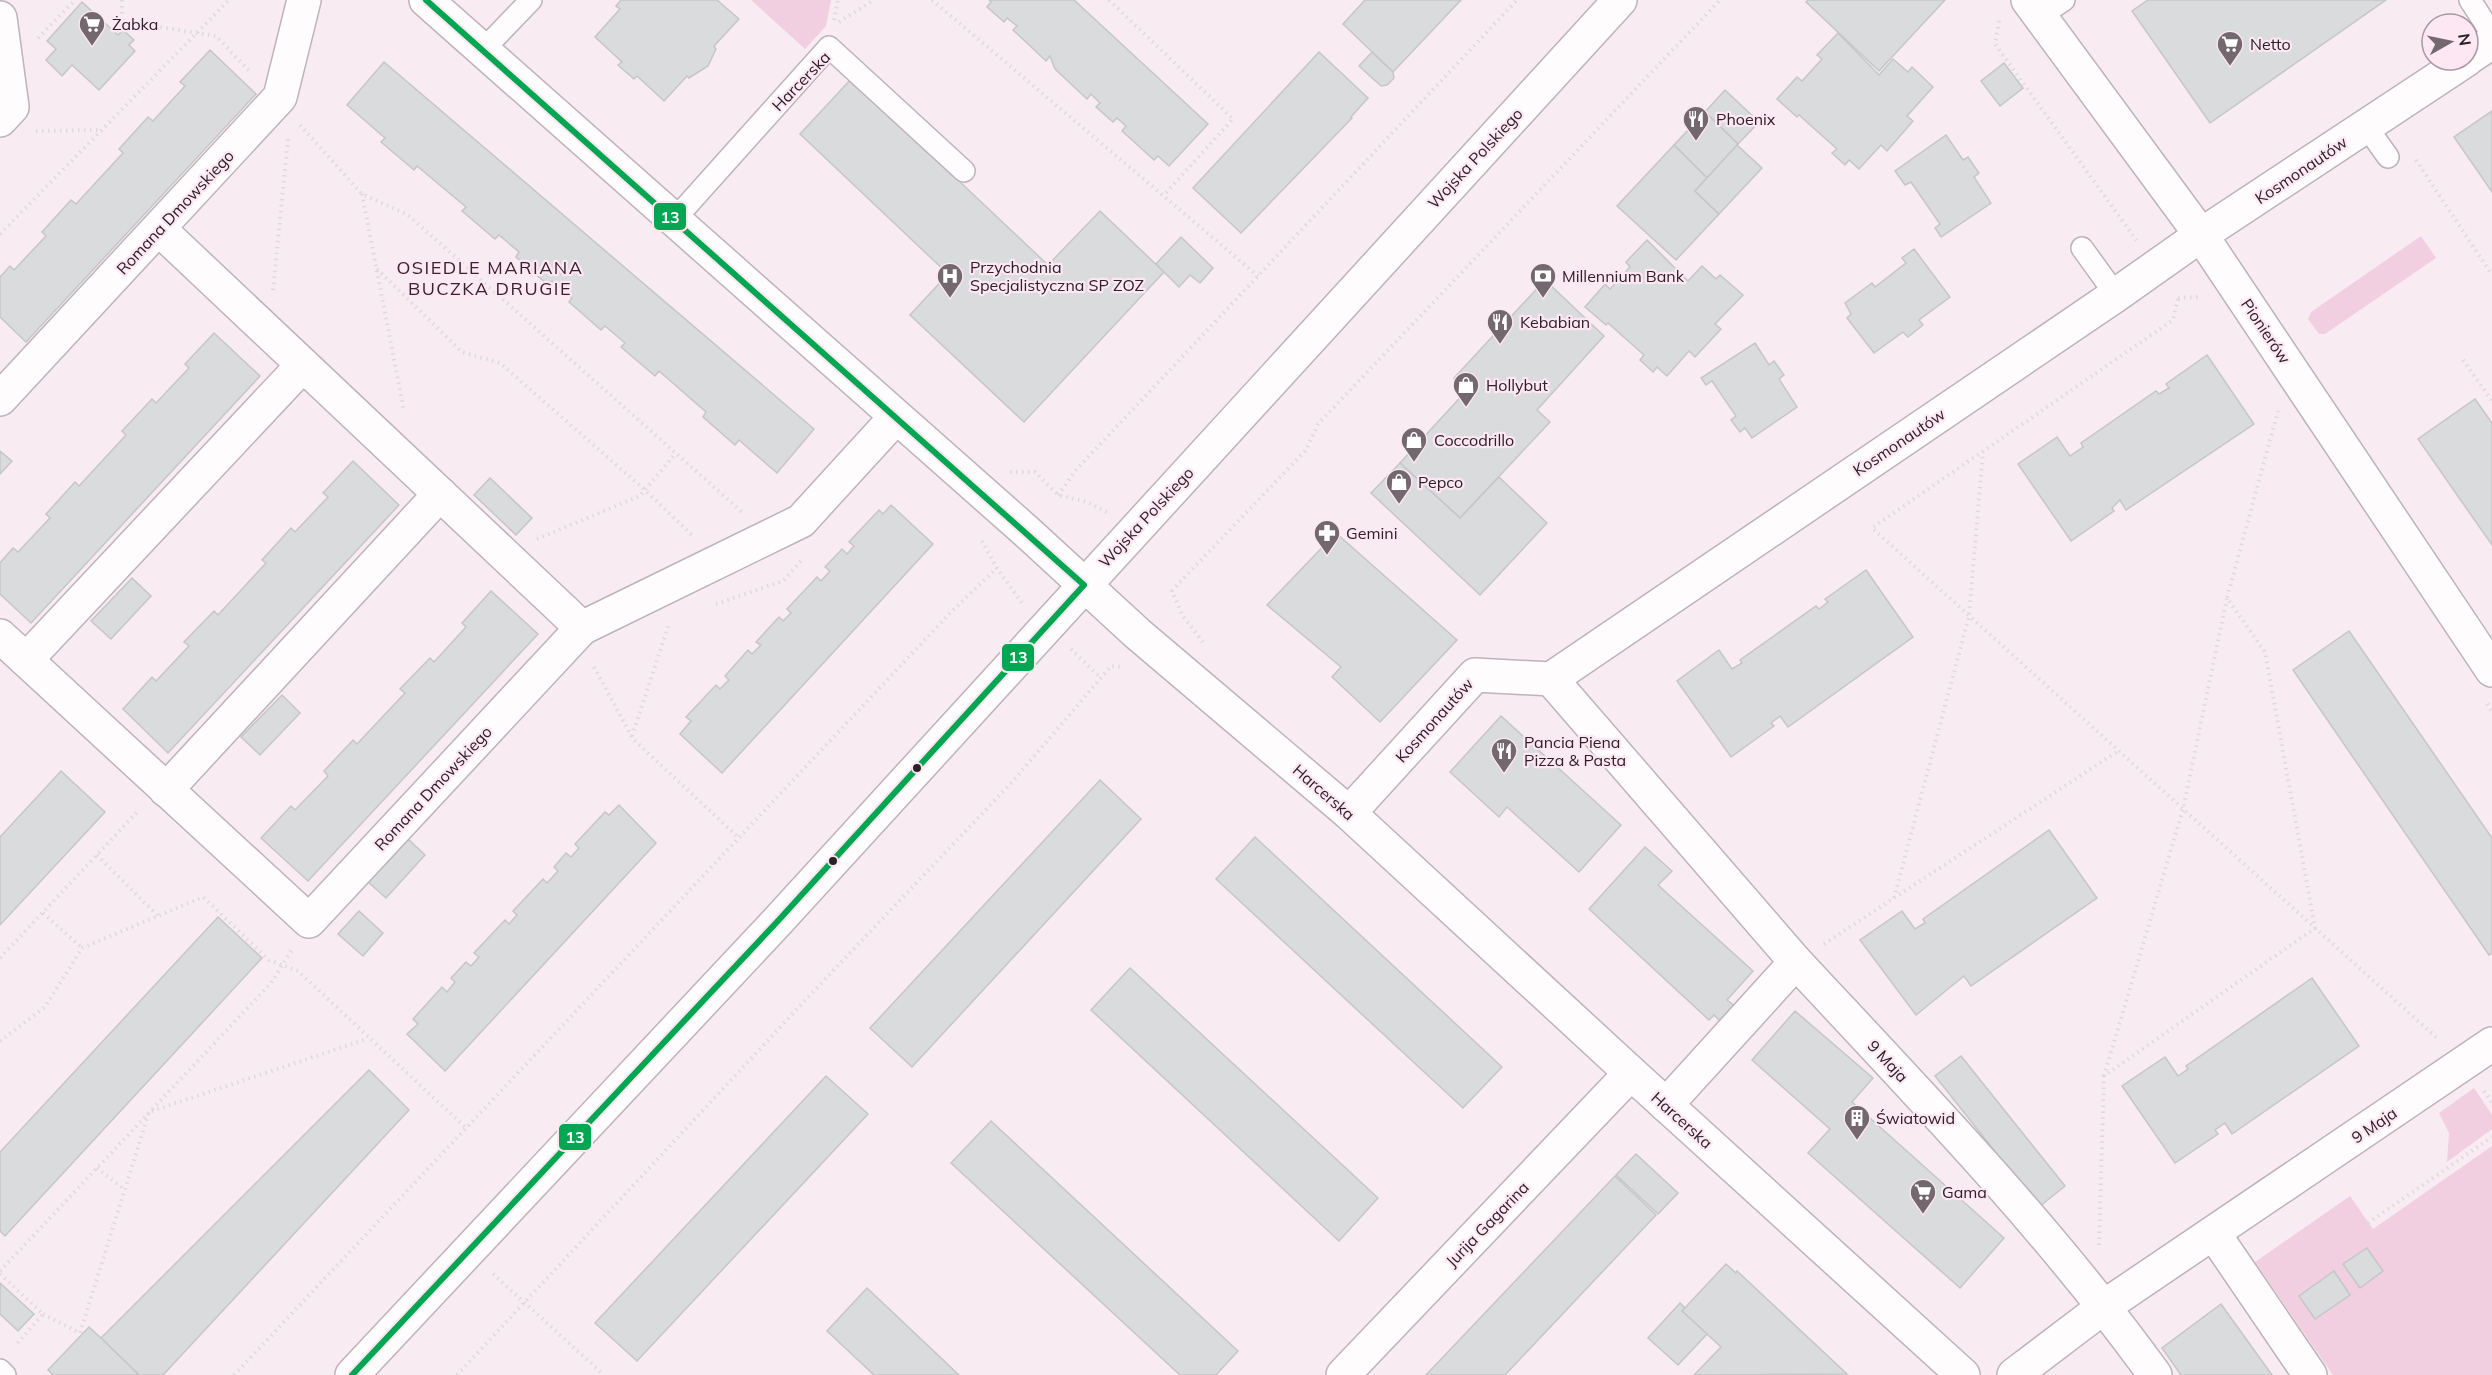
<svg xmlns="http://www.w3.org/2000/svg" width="2492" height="1375" font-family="Mulish,sans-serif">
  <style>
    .grass { fill: #f1cfe0 }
    .building { fill: #dadbdc; stroke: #c5c6c7; stroke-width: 1.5 }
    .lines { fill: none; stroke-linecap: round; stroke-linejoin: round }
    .service-casing { stroke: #bdb3b8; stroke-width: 24 }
    .minor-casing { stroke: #bdb3b8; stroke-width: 36 }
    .tertiary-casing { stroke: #bdb3b8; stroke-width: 36 }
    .path { stroke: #dedadc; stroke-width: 4; stroke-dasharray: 1.5 4.5; stroke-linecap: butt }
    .service { stroke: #fefcfd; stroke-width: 21 }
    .minor { stroke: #fefcfd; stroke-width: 33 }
    .tertiary { stroke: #fefcfd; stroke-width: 33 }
    .bus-1-casing { stroke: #fde7f2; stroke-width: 10 }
    .bus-1 { stroke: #00a651; stroke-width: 6 }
    .bus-dot { fill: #2b2126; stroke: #fde7f2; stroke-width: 2 }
    .labels { text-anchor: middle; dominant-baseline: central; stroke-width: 4.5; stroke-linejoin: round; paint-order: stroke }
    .poi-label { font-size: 16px; fill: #2b2126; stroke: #fde7f2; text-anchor: start }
    .street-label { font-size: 16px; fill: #2b2126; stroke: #fde7f2 }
    .neighbourhood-label { font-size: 18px; letter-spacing: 1.5px; fill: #37232d; stroke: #fde7f2 }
    .line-badge { stroke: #fde7f2; stroke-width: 2 }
    .badge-label { font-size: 16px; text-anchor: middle; font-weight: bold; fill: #fff }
  </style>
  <rect width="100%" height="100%" fill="#f8ecf2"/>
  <g class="grass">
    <path d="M751 0H831L826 26 805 49Z"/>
    <path d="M2421 236 2436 258 2325 334H2319L2308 319 2311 312Z"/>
    <path d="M2474 1088 2492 1115V1129L2447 1162 2449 1133 2439 1113Z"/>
    <path d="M2492 1146V1375H2333L2255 1262 2350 1196 2373 1229Z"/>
  </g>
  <g class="building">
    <path d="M621 0H717L739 19 714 46 716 49 708 66 689 78 687 76 664 101 637 76 634 79 618 65 622 62 595 37 620 9 616 6Z"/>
    <path d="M989 0H1074L1208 124 1169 166 1158 156 1154 160 1122 131 1126 126 1117 118 1113 122 1096 107 1100 103 1091 94 1087 99 1055 69 1050 56 1046 61 1013 30 1017 26 1007 18 1004 22 987 7 991 2Z"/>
    <path d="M1365 0H1461L1393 72 1343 24Z"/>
    <path d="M1808 0H1945L1879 71 1806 2Z"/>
    <path d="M2148 0H2386L2210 123 2132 11Z"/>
    <path d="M82 2 118 35 123 30 134 40 129 45 135 51 99 90 72 65 62 76 46 60 56 49 47 41Z"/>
    <path d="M1838 33 1879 75 1893 59 1908 72 1912 67 1933 87 1907 116 1913 121 1887 151 1881 145 1859 169 1849 160 1845 165 1832 153 1837 149 1799 115 1797 117 1777 99 1797 77 1802 81 1822 59 1817 55Z"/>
    <path d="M210 50 256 94 26 342 0 317V277L10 266 14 270 46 236 42 232 71 200 76 204 123 153 119 149 148 117 153 121 185 86 180 82Z"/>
    <path d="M1319 52 1368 98 1351 117 1352 118 1241 233 1193 188Z"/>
    <path d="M1372 52 1393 72 1394 78 1387 85 1381 86 1359 66Z"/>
    <path d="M384 62 814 429 777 473 739 440 735 445 703 417 706 412 659 371 655 376 621 347 625 343 605 326 601 330 569 302 572 298 552 281 548 285 516 257 519 252 499 235 495 239 462 211 466 207 417 166 414 170 381 142 385 138 347 105Z"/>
    <path d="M2004 63 2023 88 2000 106 1981 81Z"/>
    <path d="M851 79 1048 265 1100 211 1164 272 1024 422 910 315 948 274 800 134Z"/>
    <path d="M1725 90 1759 122 1738 144 1705 112Z"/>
    <path d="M2492 111V192L2454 137Z"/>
    <path d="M1705 112 1738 144 1707 178 1674 145Z"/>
    <path d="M1946 135 1963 160 1968 157 1979 173 1974 177 1991 203 1941 237 1935 228 1940 224 1911 182 1905 185 1895 171Z"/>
    <path d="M1674 145 1707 178 1695 191 1719 214 1676 260 1617 206Z"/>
    <path d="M1737 145 1762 168 1719 214 1695 191Z"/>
    <path d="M1181 237 1213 268 1200 283 1190 275 1179 287 1156 264Z"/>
    <path d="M1647 240 1688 281 1702 266 1716 279 1720 275 1743 295 1715 324 1721 329 1695 357 1689 351 1667 376 1657 367 1653 372 1640 360 1644 355 1608 323 1606 325 1585 307 1605 284 1610 289 1630 267 1626 262Z"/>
    <path d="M1914 249 1950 297 1919 320 1923 325 1908 337 1903 332 1874 353 1847 318 1851 314 1845 303 1872 283 1875 287 1906 263 1902 258Z"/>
    <path d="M1545 280 1604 336 1537 410 1550 422 1460 518 1400 463 1467 390 1454 378Z"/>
    <path d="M214 333 260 376 31 623 0 594V563L13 548 18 552 50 518 46 514 75 482 79 486 126 435 122 431 152 399 156 403 189 368 185 364Z"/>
    <path d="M1755 343 1769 365 1774 361 1784 375 1779 379 1797 407 1752 438 1745 428 1740 432 1731 420 1736 416 1712 381 1706 385 1701 378Z"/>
    <path d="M2207 355 2254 424 2126 510 2120 500 2112 508 2114 511 2071 541 2018 464 2057 437 2070 456 2083 447 2081 443 2156 391 2159 394 2169 388 2166 384Z"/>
    <path d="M2475 399 2492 423V545L2418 439Z"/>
    <path d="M0 451 12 461 0 474Z"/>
    <path d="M353 461 399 505 168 753 123 709 152 677 156 681 189 646 184 642 214 611 218 615 266 563 262 560 291 528 295 532 328 497 323 493Z"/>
    <path d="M1400 463 1460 518 1499 477 1547 523 1480 595 1371 493Z"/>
    <path d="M490 478 532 518 516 535 474 495Z"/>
    <path d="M891 505 933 544 722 773 680 734 691 721 686 717 716 685 720 689 729 680 725 676 748 650 752 654 761 645 756 642 779 617 783 621 791 613 787 609 817 577 821 581 830 571 825 567 842 549 847 554 854 546 849 542 879 510 883 514Z"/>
    <path d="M1336 533 1457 640 1380 722 1332 677 1341 667 1267 605Z"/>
    <path d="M1866 570 1913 637 1788 727 1780 716 1771 723 1774 726 1731 757 1677 681 1719 650 1732 669 1742 663 1740 660 1816 606 1819 609 1828 602 1825 599Z"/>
    <path d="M132 578 151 596 111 639 91 621Z"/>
    <path d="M491 591 538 634 308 881 261 838 291 806 295 810 328 776 324 771 353 740 357 744 405 693 400 689 430 658 434 662 466 627 462 623Z"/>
    <path d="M2349 631 2492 838V953L2489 955 2293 670Z"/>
    <path d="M282 695 300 713 260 755 241 737Z"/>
    <path d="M1501 716 1621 825 1579 872 1507 807 1499 817 1450 772Z"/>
    <path d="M61 771 105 812 0 925V837Z"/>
    <path d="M1100 780 1141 819 912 1067 870 1028Z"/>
    <path d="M619 805 656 843 445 1071 407 1034 418 1024 413 1019 442 987 447 992 455 982 451 978 466 962 471 966 479 957 474 953 505 920 509 924 517 915 513 911 543 879 547 883 558 871 554 867 566 853 571 857 579 848 575 844 605 812 609 815Z"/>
    <path d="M2049 830 2097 898 1971 986 1964 976 1916 1015 1860 940 1902 911 1915 929 1925 923 1923 919Z"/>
    <path d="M1255 837 1502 1067 1463 1108 1216 879Z"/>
    <path d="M407 838 425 855 386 898 367 881Z"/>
    <path d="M1645 847 1672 871 1658 885 1753 971 1727 1000 1736 1007 1722 1023 1714 1015 1709 1020 1589 909Z"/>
    <path d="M359 911 383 933 363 956 338 934Z"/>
    <path d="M218 917 262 958 5 1236 0 1231V1152Z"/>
    <path d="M1130 968 1378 1198 1339 1241 1091 1010Z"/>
    <path d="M2312 978 2359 1046 2232 1134 2225 1123 2215 1130 2218 1134 2175 1163 2122 1086 2165 1057 2178 1076 2188 1069 2186 1066Z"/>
    <path d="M1795 1011 1873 1078 1852 1102 2004 1238 1960 1288 1808 1153 1830 1129 1752 1060Z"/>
    <path d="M1961 1056 2065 1186 2039 1207 1935 1076Z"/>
    <path d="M369 1070 409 1110 163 1375H139L101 1338Z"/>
    <path d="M826 1076 868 1114 637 1361 595 1323Z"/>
    <path d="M991 1121 1238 1351 1216 1375H1180L951 1163Z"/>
    <path d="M1636 1154 1678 1193 1658 1214 1616 1175Z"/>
    <path d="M1615 1176 1656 1215 1505 1375H1426Z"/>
    <path d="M2367 1248 2383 1271 2360 1288 2343 1264Z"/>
    <path d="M1726 1264 1736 1273 1737 1271 1847 1374 1694 1375 1721 1347 1682 1311Z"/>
    <path d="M2334 1271 2350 1295 2315 1319 2299 1296Z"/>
    <path d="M0 1283 34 1314 18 1331 0 1314Z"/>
    <path d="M867 1288 959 1375H874L827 1331Z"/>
    <path d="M1680 1303 1685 1308 1682 1311 1707 1334 1678 1365 1648 1338Z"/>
    <path d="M2221 1304 2272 1375H2181L2162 1348Z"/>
    <path d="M89 1327 101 1338 139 1375H53L48 1370Z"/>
  </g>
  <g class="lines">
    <g class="service-casing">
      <g id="service">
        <path d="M2470 0 2492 34"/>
        <path d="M2040 16 2064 0"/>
        <path d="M483 50 531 0"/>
        <path d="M2366 126 2388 157"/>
        <path d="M674 220 829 47 964 171"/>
        <path d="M2082 248 2116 295"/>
        <path d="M0 1370 5 1375"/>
      </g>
    </g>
    <g class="minor-casing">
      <g id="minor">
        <path d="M426 0 1027 532 1138 634 1349 813 1631 1073 1963 1375"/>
        <path d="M2028 0 2201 235 2492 670"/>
        <path d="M0 18 12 107 0 120"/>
        <path d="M2468 58 2492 42"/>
        <path d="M159 229 582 628"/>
        <path d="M0 399 280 97 304 0"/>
        <path d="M0 636 309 921 582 628 801 521 896 417"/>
        <path d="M26 660 303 365"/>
        <path d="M1551 679 1796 962"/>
        <path d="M166 790 440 494"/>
        <path d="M1349 813 1475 675 1551 679 2116 295 2201 235 2466 60"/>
        <path d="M1666 1105 1796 962C1920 1095 2048 1227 2155 1375"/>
        <path d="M2214 1234 2310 1375"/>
        <path d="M1343 1375 1631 1073"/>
        <path d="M2014 1375 2105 1306 2492 1044"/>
      </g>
    </g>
    <g class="tertiary-casing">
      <path id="tertiary" d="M352 1375 776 923 1620 0"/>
    </g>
    <g class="path">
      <path d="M122 0V21L216 36 250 72"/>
      <path d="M932 0 1258 276"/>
      <path d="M1109 0 1233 119 1163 196"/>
      <path d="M834 20 838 0"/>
      <path d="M1999 21 1995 44 2137 241"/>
      <path d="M839 22 874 0"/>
      <path d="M38 38 75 0"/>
      <path d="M300 125 362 194 408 215 742 512"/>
      <path d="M36 131 101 130"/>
      <path d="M2416 160 2492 275"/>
      <path d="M362 194 404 411"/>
      <path d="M0 234 229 0"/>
      <path d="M377 269 462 352 500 363 645 490 693 536"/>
      <path d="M273 290 288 139"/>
      <path d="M2178 298 2199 297"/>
      <path d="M2178 299 2173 320 1872 528 2438 1039"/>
      <path d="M2463 360 2492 401"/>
      <path d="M1010 472H1035L1058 495 1087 502 1107 512"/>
      <path d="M1058 495 1076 470 1517 0"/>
      <path d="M537 539 640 496 676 453"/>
      <path d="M982 541 997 568 1022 603"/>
      <path d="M716 604 783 581 801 561"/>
      <path d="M1203 642 1183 616 1172 591 1180 582 1306 450 1318 424 1720 0"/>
      <path d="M1071 649 1101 678"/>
      <path d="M594 667 633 739 739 838"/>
      <path d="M2487 704 2492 712"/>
      <path d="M632 736 669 624"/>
      <path d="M97 855 158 916"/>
      <path d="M1894 898 1969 616 1983 452"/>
      <path d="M43 913 82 948"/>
      <path d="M1824 944 2118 751"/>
      <path d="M0 958 139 810"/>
      <path d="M0 1041 45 1007 82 948 203 897 269 960 298 971 466 1128"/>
      <path d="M2104 1076 2183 809 2227 598"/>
      <path d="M2484 1091 2492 1103"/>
      <path d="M97 1168 125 1190"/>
      <path d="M2368 1223 2492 1137"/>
      <path d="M2099 1245 2104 1076 2315 928 2265 652 2227 598 2278 411"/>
      <path d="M0 1271 271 983 292 950"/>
      <path d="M0 1274 43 1314 15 1346"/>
      <path d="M493 1274 604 1375"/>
      <path d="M43 1314 80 1333 149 1112 367 1039"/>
      <path d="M234 1375 952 611 997 568"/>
      <path d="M457 1375 811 994 1013 781 1111 666 1121 667"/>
    </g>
    <use href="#service" class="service"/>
    <use href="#minor" class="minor"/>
    <use href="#tertiary" class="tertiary"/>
    <g class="bus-1-casing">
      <path id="bus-1" d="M352 1375 776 923 1084 585 426 0"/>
    </g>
    <use href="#bus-1" class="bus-1"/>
  </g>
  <defs>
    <g id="supermarket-pin" transform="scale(1.35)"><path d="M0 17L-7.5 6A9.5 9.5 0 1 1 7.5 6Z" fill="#73686d" stroke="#fde7f2"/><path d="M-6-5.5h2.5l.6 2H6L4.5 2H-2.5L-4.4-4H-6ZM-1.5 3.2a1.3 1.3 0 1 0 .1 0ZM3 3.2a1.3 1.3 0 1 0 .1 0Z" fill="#fff"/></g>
    <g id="restaurant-pin" transform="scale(1.35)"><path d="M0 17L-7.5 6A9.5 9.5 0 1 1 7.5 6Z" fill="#73686d" stroke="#fde7f2"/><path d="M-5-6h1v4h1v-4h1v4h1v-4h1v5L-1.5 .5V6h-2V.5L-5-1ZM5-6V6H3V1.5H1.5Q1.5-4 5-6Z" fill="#fff"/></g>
    <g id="hospital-pin" transform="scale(1.35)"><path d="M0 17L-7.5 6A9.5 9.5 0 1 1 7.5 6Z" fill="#73686d" stroke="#fde7f2"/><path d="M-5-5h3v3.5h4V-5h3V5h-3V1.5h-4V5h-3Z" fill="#fff"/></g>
    <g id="bank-pin" transform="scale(1.35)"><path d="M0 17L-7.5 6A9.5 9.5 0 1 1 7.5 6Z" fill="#73686d" stroke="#fde7f2"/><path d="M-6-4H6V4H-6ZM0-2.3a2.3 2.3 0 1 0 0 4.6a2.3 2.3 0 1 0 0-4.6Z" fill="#fff"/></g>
    <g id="shop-pin" transform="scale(1.35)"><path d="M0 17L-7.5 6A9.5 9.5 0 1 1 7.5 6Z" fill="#73686d" stroke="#fde7f2"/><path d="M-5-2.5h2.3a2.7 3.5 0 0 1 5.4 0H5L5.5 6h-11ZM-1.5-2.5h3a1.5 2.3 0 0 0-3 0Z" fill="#fff"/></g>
    <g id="pharmacy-pin" transform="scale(1.35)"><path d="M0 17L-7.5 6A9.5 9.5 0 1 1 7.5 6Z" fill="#73686d" stroke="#fde7f2"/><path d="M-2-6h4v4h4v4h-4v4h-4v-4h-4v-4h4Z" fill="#fff"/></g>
    <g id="building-pin" transform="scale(1.35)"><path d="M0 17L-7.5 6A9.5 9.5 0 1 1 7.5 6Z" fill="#73686d" stroke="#fde7f2"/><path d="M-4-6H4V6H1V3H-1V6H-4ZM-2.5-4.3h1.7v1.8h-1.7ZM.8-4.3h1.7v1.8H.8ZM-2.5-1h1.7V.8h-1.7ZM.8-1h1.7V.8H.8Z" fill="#fff"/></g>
  </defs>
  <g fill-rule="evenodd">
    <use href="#supermarket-pin" x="92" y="24"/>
    <use href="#supermarket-pin" x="2230" y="44"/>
    <use href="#restaurant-pin" x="1696" y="119"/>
    <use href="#hospital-pin" x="950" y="276"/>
    <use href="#bank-pin" x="1543" y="276"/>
    <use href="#restaurant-pin" x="1500" y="322"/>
    <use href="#shop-pin" x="1466" y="385"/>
    <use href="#shop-pin" x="1414" y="440"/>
    <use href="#shop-pin" x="1399" y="482"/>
    <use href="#pharmacy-pin" x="1327" y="533"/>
    <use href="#restaurant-pin" x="1504" y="751"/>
    <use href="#building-pin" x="1857" y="1118"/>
    <use href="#supermarket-pin" x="1923" y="1192"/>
  </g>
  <g class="bus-dot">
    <circle cx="917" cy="768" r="5"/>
    <circle cx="833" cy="861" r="5"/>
  </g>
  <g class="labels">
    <g class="poi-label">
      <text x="112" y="24">Żabka</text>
      <text x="2250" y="44">Netto</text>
      <text x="1716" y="119">Phoenix</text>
      <text x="970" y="267">Przychodnia<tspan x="970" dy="18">Specjalistyczna SP ZOZ</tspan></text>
      <text x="1562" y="276">Millennium Bank</text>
      <text x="1520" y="322">Kebabian</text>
      <text x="1486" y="385">Hollybut</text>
      <text x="1434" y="440">Coccodrillo</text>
      <text x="1418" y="482">Pepco</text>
      <text x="1346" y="533">Gemini</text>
      <text x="1524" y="742">Pancia Piena<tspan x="1524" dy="18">Pizza &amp; Pasta</tspan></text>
      <text x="1876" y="1118">Światowid</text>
      <text x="1942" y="1192">Gama</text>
    </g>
    <g class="street-label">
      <text transform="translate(801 81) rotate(-46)">Harcerska</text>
      <text transform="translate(1475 158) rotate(-47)">Wojska Polskiego</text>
      <text transform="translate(2301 170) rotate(-34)">Kosmonautów</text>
      <text transform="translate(175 212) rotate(-47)">Romana Dmowskiego</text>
      <text transform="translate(2266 331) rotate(56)">Pionierów</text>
      <text transform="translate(1899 442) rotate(-34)">Kosmonautów</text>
      <text transform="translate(1146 517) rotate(-47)">Wojska Polskiego</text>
      <text transform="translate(1434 720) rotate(-48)">Kosmonautów</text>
      <text transform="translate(433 788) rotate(-47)">Romana Dmowskiego</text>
      <text transform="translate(1324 792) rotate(41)">Harcerska</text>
      <text transform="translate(1888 1061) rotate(47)">9 Maja</text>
      <text transform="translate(1682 1120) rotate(42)">Harcerska</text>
      <text transform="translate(2374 1125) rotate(-34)">9 Maja</text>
      <text transform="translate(1487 1224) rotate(-46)">Jurija Gagarina</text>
    </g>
    <g class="neighbourhood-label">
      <text x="490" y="267">OSIEDLE MARIANA<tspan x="490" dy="21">BUCZKA DRUGIE</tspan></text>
    </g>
  </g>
  <g class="line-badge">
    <rect x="653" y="202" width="34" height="29" rx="6" fill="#00a651"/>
    <rect x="1001" y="643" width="34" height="29" rx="6" fill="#00a651"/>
    <rect x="558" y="1123" width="34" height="28" rx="6" fill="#00a651"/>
  </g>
  <g class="badge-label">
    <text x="670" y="223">13</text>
    <text x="1018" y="663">13</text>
    <text x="575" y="1143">13</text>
  </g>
  <g transform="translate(2450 42) rotate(81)"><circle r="28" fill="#fde7f2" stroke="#a998a0" stroke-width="1.5"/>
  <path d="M0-4.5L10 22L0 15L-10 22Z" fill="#73686d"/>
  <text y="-9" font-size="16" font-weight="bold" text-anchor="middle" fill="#2b2126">N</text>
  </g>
</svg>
